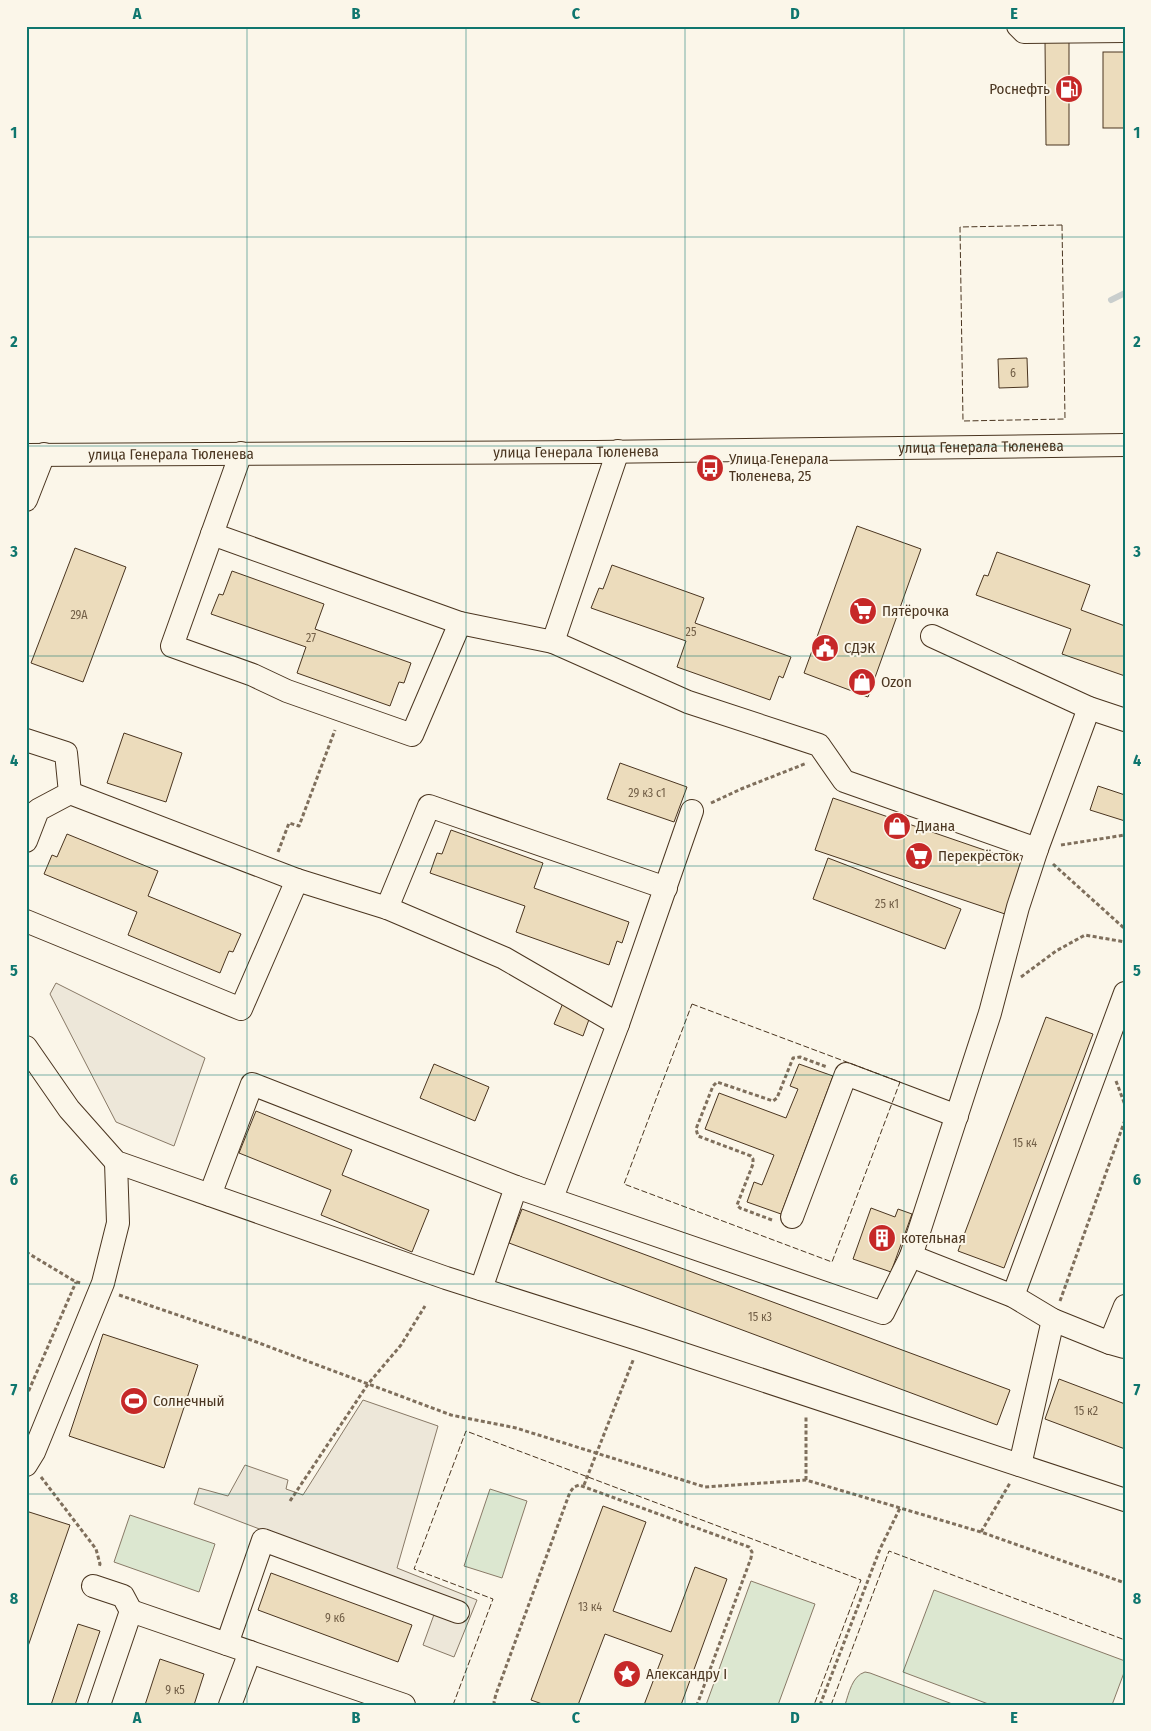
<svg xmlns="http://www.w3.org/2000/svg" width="1151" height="1731" font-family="'Fira Sans Condensed',sans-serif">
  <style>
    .park { fill: #dce7d0; stroke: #887966 }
    .parking { fill: #ede7d9; stroke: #887966 }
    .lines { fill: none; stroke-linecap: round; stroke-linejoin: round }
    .stream { stroke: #c9cecd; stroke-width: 6 }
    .building { fill: #ecdcbc; stroke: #4a3520 }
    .minor-casing { stroke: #4a3520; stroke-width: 24 }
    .path { stroke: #7f6f5c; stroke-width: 3; stroke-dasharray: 4 2.5; stroke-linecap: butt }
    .minor { stroke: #fbf6e9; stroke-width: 22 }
    .fence { stroke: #4a3520; stroke-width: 1; stroke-dasharray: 6 2.5; stroke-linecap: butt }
    .grid { fill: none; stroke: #0f766e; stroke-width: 1; stroke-opacity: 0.55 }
    .labels { text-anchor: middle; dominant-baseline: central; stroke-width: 4; stroke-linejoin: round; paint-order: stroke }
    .number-label { font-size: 12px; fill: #725f47 }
    .poi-label { font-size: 15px; fill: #4a3520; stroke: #fbf6e9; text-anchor: start }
    .street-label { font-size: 15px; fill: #4a3520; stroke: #fbf6e9 }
    .neatline { fill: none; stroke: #0f766e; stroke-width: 2 }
    .grid-label { font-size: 16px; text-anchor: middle; font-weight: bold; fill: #0f766e }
  </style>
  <rect width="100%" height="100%" fill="#fbf6e9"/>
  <g class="park">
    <path d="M490 1489 527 1501 502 1578 464 1566Z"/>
    <path d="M130 1515 215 1544 199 1592 114 1562Z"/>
    <path d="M751 1581 815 1604 778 1705H706Z"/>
    <path d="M934 1590 1125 1661V1670L1112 1705H991L903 1672Z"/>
    <path d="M865 1672 870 1673 955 1705H845C849 1693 852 1676 865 1672Z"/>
  </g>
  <g class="parking">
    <path d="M56 983 205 1058 174 1146 116 1122 50 994Z"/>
    <path d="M363 1400 438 1426 397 1568 477 1600 454 1657 423 1645 440 1598 194 1504 199 1488 228 1496 245 1465 288 1480 286 1489 303 1495Z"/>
  </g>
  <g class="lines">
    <path class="stream" d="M1111 300 1125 293"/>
  </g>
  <g class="building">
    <path d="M1045 41H1069V145H1046Z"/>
    <rect x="1103" y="52" width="22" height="76"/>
    <path d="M1027 358 1028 387 999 388 998 359Z"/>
    <path d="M857 526 921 549 868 697 804 673Z"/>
    <path d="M75 548 126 567 83 682 31 663Z"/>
    <path d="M997 552 1090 585 1081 610 1125 626V676L1062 654 1071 629 976 595 984 575 988 576Z"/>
    <path d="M612 565 704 598 695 623 791 657 783 678 779 676 770 700 677 667 686 641 591 608 599 588 603 589Z"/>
    <path d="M232 571 324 604 315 629 411 663 404 683 399 682 390 706 297 673 306 647 211 614 219 594 223 595Z"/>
    <path d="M124 733 182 753 166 802 107 783Z"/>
    <path d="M620 763 687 787 674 822 607 799Z"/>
    <path d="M1098 786 1125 795V821L1090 810Z"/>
    <path d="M833 798 1022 863 1005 914 815 850Z"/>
    <path d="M451 830 543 863 534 888 629 922 622 943 617 941 609 965 516 932 525 906 430 873 437 853 442 854Z"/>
    <path d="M67 834 158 871 148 896 241 934 233 952 229 951 220 973 128 935 137 912 44 874 52 855 57 857Z"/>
    <path d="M828 858 961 909 945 949 813 899Z"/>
    <path d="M563 1003 591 1014 583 1036 554 1024Z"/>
    <path d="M1046 1017 1093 1034 1004 1268 958 1251Z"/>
    <path d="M434 1064 489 1087 475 1121 420 1098Z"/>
    <path d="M799 1064 833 1076 781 1214 747 1202 754 1182 762 1185 774 1155 705 1129 719 1093 786 1118 798 1089 790 1086Z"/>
    <path d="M256 1111 352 1150 342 1175 429 1210 412 1252 321 1215 331 1190 239 1153Z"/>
    <path d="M871 1208 895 1217 898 1209 912 1214 891 1272 853 1259Z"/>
    <path d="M522 1209 1010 1390 997 1425 509 1243Z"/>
    <path d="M103 1334 198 1365 164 1468 69 1436Z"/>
    <path d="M1059 1379 1125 1404V1449L1045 1419Z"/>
    <path d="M603 1506 646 1522 613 1611 671 1632 695 1567 727 1579 681 1705H644L663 1655 605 1634 578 1705H545L531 1700Z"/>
    <path d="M26 1511 70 1525 26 1652Z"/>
    <path d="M271 1573 412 1625 398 1662 258 1610Z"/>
    <path d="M78 1624 100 1631 75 1705H51Z"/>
    <path d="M160 1659 204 1674 194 1705H145Z"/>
  </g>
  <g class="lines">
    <g class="minor-casing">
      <g id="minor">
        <path d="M1018 26 1024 32 1125 31"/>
        <path d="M241 453 172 646 253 675 287 691 412 735 460 623"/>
        <path id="s1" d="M26 455 597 452 1125 445"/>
        <path d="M26 500 44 454"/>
        <path d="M212 534 460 623 553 642 618 451"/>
        <path d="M932 636 1089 708 1125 720"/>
        <path d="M553 642 688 702 819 745 844 781 1037 849"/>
        <path d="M26 740 66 753 70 793 38 810 26 841"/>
        <path d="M297 880 387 908 504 958 618 1024"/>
        <path d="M387 908 429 806 666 888"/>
        <path d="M26 921 241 1009 297 880 70 793"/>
        <path d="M26 1047 69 1109 116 1162 446 1278 641 1340 1125 1500"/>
        <path d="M210 1195 252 1084 516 1187 883 1313 911 1256 990 1013 1018 907 1037 849 1089 708"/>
        <path d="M552 1198 618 1024 692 811"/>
        <path d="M792 1217 846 1074 957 1116"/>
        <path d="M911 1256 1013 1296 1053 1320 1110 1343"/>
        <path d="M481 1289 516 1187"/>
        <path d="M1013 1296 1125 993"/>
        <path d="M1124 1347 1110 1343 1125 1306"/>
        <path d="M26 1465 34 1452 103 1283 118 1223 116 1162"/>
        <path d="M1020 1465 1053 1320"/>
        <path d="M93 1586 123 1596 131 1611"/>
        <path d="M227 1644 263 1540 458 1612"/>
        <path d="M99 1705 131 1611 404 1705"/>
        <path d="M230 1705 250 1652"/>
      </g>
    </g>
    <g class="path">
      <path d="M711 803 741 789 807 763"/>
      <path d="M1061 845 1125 835"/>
      <path d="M278 852 289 823 299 826 335 730"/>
      <path d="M1053 864 1125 929"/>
      <path d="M1021 977 1056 951 1085 935 1125 942"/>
      <path d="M1116 1081 1125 1105"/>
      <path d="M772 1220 740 1208 737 1205 753 1164V1159L751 1156 698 1136 696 1129 713 1086 717 1082 773 1101 777 1098 793 1058 800 1057 827 1067"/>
      <path d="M26 1252 76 1282 82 1283"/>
      <path d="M119 1295 251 1340 451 1415 516 1428 705 1487 806 1480 981 1532 1125 1583"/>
      <path d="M1060 1301 1125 1120"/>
      <path d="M26 1397 76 1282"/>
      <path d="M41 1477 96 1549 100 1564 99 1567"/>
      <path d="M806 1480V1417"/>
      <path d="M584 1485 634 1358"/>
      <path d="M290 1501 368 1384 401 1345 425 1306"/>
      <path d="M981 1532 1010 1483"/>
      <path d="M495 1705 494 1702 496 1694 570 1492 574 1487 579 1485 749 1547 752 1552 751 1558 697 1705"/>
      <path d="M820 1705 880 1549 900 1508"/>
    </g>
    <use href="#minor" class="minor"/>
    <g class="fence">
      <path d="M1062 225 1065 419 963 421 960 227Z"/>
      <path d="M692 1004 900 1082 832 1262 624 1184Z"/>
      <path d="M453 1705 493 1599 414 1569 466 1431 861 1580 814 1705"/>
      <path d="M831 1705 889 1551 1125 1640"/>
    </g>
  </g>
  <path class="grid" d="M247 26V1705M466 26V1705M685 26V1705M904 26V1705M26 237H1125M26 446H1125M26 656H1125M26 866H1125M26 1075H1125M26 1284H1125M26 1494H1125"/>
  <defs>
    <g id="fuel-disc" transform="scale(1.4375)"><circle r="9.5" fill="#c62828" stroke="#fbf6e9"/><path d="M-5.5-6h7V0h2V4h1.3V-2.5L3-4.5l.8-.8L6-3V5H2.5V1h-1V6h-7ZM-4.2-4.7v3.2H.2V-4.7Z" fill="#fff"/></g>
    <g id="bus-disc" transform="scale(1.4375)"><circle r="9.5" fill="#c62828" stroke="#fbf6e9"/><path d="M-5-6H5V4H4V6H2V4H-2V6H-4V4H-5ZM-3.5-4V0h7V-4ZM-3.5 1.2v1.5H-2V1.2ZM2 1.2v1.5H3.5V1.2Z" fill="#fff"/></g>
    <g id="supermarket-disc" transform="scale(1.4375)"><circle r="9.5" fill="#c62828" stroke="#fbf6e9"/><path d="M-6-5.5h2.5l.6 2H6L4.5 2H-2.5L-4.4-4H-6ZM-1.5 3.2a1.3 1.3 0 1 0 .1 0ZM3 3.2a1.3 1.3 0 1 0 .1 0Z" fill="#fff"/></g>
    <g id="civic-disc" transform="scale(1.4375)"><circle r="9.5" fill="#c62828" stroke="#fbf6e9"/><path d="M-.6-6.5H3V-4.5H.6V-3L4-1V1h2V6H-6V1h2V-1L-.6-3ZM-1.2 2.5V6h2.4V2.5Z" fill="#fff"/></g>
    <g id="shop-disc" transform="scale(1.4375)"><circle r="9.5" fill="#c62828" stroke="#fbf6e9"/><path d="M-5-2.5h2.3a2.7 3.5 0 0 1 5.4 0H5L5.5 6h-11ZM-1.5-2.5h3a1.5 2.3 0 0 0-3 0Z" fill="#fff"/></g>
    <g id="building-disc" transform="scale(1.4375)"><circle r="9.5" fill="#c62828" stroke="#fbf6e9"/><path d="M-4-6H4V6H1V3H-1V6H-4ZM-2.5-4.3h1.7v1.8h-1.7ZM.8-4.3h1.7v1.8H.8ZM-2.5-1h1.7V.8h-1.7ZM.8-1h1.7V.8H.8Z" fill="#fff"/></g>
    <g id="stadium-disc" transform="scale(1.4375)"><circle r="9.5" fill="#c62828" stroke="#fbf6e9"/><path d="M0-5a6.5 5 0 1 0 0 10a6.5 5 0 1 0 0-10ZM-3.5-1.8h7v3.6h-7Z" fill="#fff"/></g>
    <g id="sight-disc" transform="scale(1.4375)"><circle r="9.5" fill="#c62828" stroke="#fbf6e9"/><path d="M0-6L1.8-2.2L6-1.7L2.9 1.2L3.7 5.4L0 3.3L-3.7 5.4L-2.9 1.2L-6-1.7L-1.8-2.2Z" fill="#fff"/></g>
  </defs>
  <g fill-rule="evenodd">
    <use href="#fuel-disc" x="1069" y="89"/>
    <use href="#bus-disc" x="710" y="468"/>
    <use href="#supermarket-disc" x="863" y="611"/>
    <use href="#civic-disc" x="825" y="648"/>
    <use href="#shop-disc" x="862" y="682"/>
    <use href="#shop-disc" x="897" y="826"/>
    <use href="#supermarket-disc" x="919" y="856"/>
    <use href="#building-disc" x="882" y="1238"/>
    <use href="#stadium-disc" x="134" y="1401"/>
    <use href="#sight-disc" x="627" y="1674"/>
  </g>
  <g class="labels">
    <g class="number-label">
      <text x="1013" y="373">6</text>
      <text x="79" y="615">29А</text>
      <text x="691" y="632">25</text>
      <text x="311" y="638">27</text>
      <text x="647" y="793">29 к3 с1</text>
      <text x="887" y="904">25 к1</text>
      <text x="1025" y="1143">15 к4</text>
      <text x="760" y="1317">15 к3</text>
      <text x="1086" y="1411">15 к2</text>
      <text x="590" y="1607">13 к4</text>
      <text x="335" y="1618">9 к6</text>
      <text x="175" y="1690">9 к5</text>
    </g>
    <g class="poi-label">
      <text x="1050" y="89" text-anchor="end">Роснефть</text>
      <text x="729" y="459">Улица Генерала<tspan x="729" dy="17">Тюленева, 25</tspan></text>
      <text x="882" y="611">Пятёрочка</text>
      <text x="844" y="648">СДЭК</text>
      <text x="881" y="682">Ozon</text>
      <text x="916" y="826">Диана</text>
      <text x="938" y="856">Перекрёсток</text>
      <text x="901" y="1238">котельная</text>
      <text x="153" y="1401">Солнечный</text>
      <text x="646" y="1674">Александру I</text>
    </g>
    <g class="street-label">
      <text stroke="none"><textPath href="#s1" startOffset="955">улица Генерала Тюленева</textPath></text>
      <text stroke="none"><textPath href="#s1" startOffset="550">улица Генерала Тюленева</textPath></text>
      <text stroke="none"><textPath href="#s1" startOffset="145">улица Генерала Тюленева</textPath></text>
    </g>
  </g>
  <rect width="1151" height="1731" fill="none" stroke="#fbf6e9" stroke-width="55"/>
  <rect x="28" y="28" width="1096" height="1676" class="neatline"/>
  <g class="grid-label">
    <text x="137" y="19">A</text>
    <text x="356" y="19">B</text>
    <text x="576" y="19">C</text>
    <text x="795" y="19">D</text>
    <text x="1014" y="19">E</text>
    <text x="14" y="138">1</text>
    <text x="1137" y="138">1</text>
    <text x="14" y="347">2</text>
    <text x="1137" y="347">2</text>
    <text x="14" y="557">3</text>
    <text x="1137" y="557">3</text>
    <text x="14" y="766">4</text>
    <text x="1137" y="766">4</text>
    <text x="14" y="976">5</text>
    <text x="1137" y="976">5</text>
    <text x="14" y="1185">6</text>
    <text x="1137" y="1185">6</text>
    <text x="14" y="1395">7</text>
    <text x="1137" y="1395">7</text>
    <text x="14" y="1604">8</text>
    <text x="1137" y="1604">8</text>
    <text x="137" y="1723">A</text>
    <text x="356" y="1723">B</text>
    <text x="576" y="1723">C</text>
    <text x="795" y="1723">D</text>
    <text x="1014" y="1723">E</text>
  </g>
</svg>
